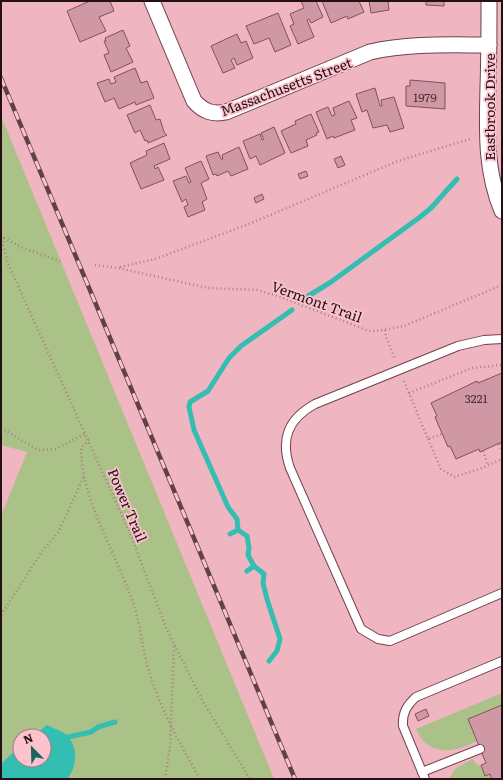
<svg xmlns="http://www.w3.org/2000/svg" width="503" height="780" font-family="Literata,serif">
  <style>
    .green { fill: #aac187; fill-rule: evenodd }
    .water { fill: #33beb1 }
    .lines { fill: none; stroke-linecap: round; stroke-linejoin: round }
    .stream { stroke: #33beb1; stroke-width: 5 }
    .building { fill: #d098a4; stroke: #82505b }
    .service-casing { stroke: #71414c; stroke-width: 10 }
    .minor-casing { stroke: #71414c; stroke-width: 17 }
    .path { stroke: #ab7e86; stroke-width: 2.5; stroke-dasharray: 1 3; stroke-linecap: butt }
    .service { stroke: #fff; stroke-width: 8 }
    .minor { stroke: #fff; stroke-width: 15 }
    .rail-casing { stroke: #5f4147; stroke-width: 4.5 }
    .rail { stroke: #fcc2cd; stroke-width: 3; stroke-dasharray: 9; stroke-linecap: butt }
    .labels { text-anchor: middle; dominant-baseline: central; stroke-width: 3.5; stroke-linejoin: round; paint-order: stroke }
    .number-label { font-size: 12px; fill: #4e3238 }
    .street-label { font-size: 14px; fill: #231014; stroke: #fcc2cd }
  </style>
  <rect width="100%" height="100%" fill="#efb5c0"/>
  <g class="green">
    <path d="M1 116 274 779H1V516L27 452 1 445ZM20 736H44V760H20Z"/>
    <path d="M502 693V705L468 719 477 741C454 753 428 757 416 729Z"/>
    <path d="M473 759 477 765H481L485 776 490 774 492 779H449L456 768Z"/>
  </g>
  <path class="water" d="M47 725C52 728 60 730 64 733 79 745 78 766 67 779H1V764L20 746V760H44V736H33Z"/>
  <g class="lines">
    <g class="stream">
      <path d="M305 298 331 282 420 217 431 208 457 179"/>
      <path d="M230 534 238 530"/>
      <path d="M247 571 254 566"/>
      <path d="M269 661 277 651 280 639 267 599 263 583 264 574 254 566 248 555 249 548 247 536 238 530 237 519 228 507 194 430 189 407 190 402 208 391 229 358 241 346 292 310"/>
      <path d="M68 737 91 732 98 727 115 722"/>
    </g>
  </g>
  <g class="building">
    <path d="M90 1H110L114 11 99 17 106 31 80 42 67 11Z"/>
    <path d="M301 1H316L323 17 311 23 309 19 307 20 314 37 298 44 290 26 294 24 290 14 304 8Z"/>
    <path d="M322 1H359L364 12 348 19 347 16 331 23Z"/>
    <path d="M369 1H388L389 10 371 13Z"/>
    <path d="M426 1H444V6L426 5Z"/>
    <path d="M278 13 291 45 275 52 269 38 254 44 246 26Z"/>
    <path d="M123 30 130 46 126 48 133 62 111 72 104 55 109 53 104 41H106L105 38Z"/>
    <path d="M237 34 241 43 246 41 253 58 237 65 234 58 231 60 235 68 223 73 211 46Z"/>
    <path d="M135 68 141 83 147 81 154 98 136 105 135 102 119 109 114 98 105 102 97 83 109 79 111 84 116 82 114 77Z"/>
    <path d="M410 80 445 83V109L406 106V86H410Z"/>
    <path d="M375 88 380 106H382L381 100 394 97 404 128 390 132 387 125 373 128 367 110 362 112 356 94Z"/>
    <path d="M349 101 357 118 351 120 355 130 334 138 333 136 327 139 316 112 328 107 332 116 335 115 333 108Z"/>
    <path d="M150 105 156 120 160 119 164 132 167 135 148 143 147 140 145 141 140 130 135 133 127 115Z"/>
    <path d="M311 114 319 132 316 133 317 135 306 140 308 146 291 153 281 131 296 124 295 121Z"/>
    <path d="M274 127 285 153 260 165 256 156 250 159 243 141 260 134 262 140 264 139 261 133Z"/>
    <path d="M164 143 170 159 154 166 155 169 158 167 164 180 141 189 130 163 147 155 146 151Z"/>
    <path d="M239 147 248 169 231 176 228 171 217 176 216 174 213 175 206 156 218 152 221 159H223L222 155Z"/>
    <path d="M341 156 345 165 338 168 334 159Z"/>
    <path d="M201 161 209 179 201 183 207 199 202 202 205 210 188 217 184 207 188 205 186 199 182 202 173 181 186 176 189 183 191 182 185 168Z"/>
    <path d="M306 171 308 176 300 179 298 174Z"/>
    <path d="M262 194 264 199 256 203 254 198Z"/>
    <path d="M502 373V442L480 452 479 449 456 459 450 446 448 447 435 417 437 416 431 403 477 381 478 383Z"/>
    <path d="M502 705V779H492L490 774 485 776 481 765 486 763 468 719Z"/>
    <path d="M426 709 429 716 418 721 415 714Z"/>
  </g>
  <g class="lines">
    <g class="service-casing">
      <g id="service">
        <path d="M502 339 484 340 458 346 315 404C288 419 280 439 290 468L361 629 378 639 390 641 502 593"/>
        <path d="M422 772 480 749"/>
        <path d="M425 779 403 726C402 713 407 705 416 697L502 661"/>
      </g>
    </g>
    <g class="minor-casing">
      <g id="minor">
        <path d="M152 1 194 101C203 111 212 115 226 112L370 52C409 43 449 45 489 45"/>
        <path d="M489 1C489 30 489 58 488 87 487 130 485 170 502 211"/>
      </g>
    </g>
    <g class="path">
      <path d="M1 234 4 238 3 246 9 266 130 533 167 630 202 700 250 779"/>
      <path d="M4 238 23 248 60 261"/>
      <path d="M95 265 118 268 208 288 257 290 278 296 369 331H377L404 326 502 285"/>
      <path d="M120 267 155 259 249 224 398 161 470 139"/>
      <path d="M385 330 386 337 395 359"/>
      <path d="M404 381 428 439 442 434"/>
      <path d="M409 393 472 368 502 365"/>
      <path d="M1 428 38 450 56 449 86 433"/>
      <path d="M428 439 441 469 454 477 480 469 502 459"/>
      <path d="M89 440 81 448C82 504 119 557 135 609 140 626 142 643 146 660 156 702 179 742 200 779"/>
      <path d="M499 444 502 451"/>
      <path d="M483 451 488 465"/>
      <path d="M1 615 43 550 58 533 84 476"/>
      <path d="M165 779 170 747 174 646"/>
    </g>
    <use href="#service" class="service"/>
    <use href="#minor" class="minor"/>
    <g class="rail-casing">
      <path id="rail" d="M1 78 295 779"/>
    </g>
    <use href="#rail" class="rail"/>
  </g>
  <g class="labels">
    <g class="number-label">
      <text x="425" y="97">1979</text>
      <text x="476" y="398">3221</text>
    </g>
    <g class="street-label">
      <text transform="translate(286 86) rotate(-21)">Massachusetts Street</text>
      <text transform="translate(489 107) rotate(-90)">Eastbrook Drive</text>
      <text transform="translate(317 301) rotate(20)">Vermont Trail</text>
      <text transform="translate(128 505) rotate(67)">Power Trail</text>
    </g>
  </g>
  <rect width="503" height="780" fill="none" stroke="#231014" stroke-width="4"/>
  <g transform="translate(32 748) rotate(337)"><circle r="19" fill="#fcc2cd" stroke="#a57b83"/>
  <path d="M0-3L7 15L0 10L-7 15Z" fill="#1a655e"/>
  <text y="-6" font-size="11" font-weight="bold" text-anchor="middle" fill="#231014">N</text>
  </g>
</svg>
